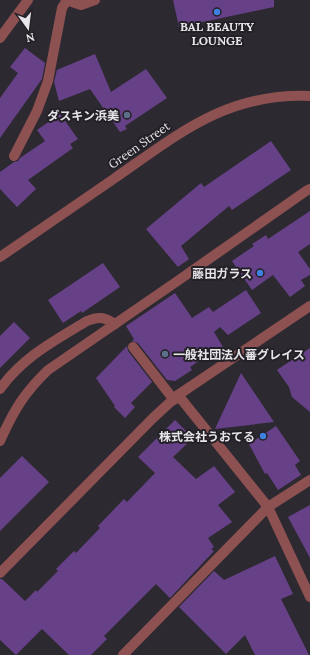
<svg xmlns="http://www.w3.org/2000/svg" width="310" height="655" font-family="Lora,'Noto Sans JP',serif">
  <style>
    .building { fill: #674188 }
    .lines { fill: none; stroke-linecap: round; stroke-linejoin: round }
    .service { stroke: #8d5151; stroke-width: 10 }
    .minor { stroke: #8d5151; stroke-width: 10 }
    .tertiary { stroke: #8d5151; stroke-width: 10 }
    .shop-dot { fill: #3f7fe0; stroke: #242027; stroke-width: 1.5 }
    .service-dot { fill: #5c6f8a; stroke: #242027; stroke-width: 1.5 }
    .labels { text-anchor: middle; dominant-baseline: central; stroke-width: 4; stroke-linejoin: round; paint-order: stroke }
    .poi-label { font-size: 12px; font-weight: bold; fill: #e7e4ea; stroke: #242027; text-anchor: end }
    .street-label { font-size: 12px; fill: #e7e4ea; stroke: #242027 }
  </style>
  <rect width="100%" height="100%" fill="#2d2931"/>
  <g class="building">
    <path d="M173 0H274V7L179 27Z"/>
    <path d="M25 48 45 63 42 79 0 138V98L18 73 10 67Z"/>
    <path d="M95 54 111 92 146 69 167 98 125 126 127 129 120 132 90 89 59 101 54 82 57 70Z"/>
    <path d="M60 114 78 139 70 144 73 148 28 180 36 189 17 207 0 189V172L14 162 18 161 20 158 45 141 37 130Z"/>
    <path d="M271 141 291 170 232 210 229 206 181 246 189 259 178 267 146 229 201 183 204 187Z"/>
    <path d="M310 211V244L298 252 310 269V275L301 280 305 286 290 297 273 275 252 290 232 261 254 246 252 244 266 235 268 239Z"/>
    <path d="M103 263 120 287 82 313 81 311 63 323 48 300Z"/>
    <path d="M246 290 261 313 228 335 220 327 214 332 223 347H220L190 367 192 370 175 381 167 380 138 343 132 341 134 339 126 326 175 293 192 318 209 307 213 312Z"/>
    <path d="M14 322 30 338 0 368V336Z"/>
    <path d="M127 346 128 351 152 382 131 403 135 407 125 418 114 407 115 406 96 378Z"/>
    <path d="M310 348V412L292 397 289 387 277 370Z"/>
    <path d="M241 373 274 422 215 429Z"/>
    <path d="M175 420 193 438 173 457 196 479 214 466 235 492 218 505 232 522 208 538 214 547 211 549 214 551 170 598 156 584 104 636 107 639 91 655H69L42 629 16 655 0 640V579H2L25 601 36 590 37 592 58 571 56 569 74 551 76 553 100 528 98 526 124 499 127 502 155 473 138 457Z"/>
    <path d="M276 426 300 461 295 465 301 475 278 490 267 473 265 474 249 444Z"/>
    <path d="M22 456 49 482 0 531V478Z"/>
    <path d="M310 505V558L288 517Z"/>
    <path d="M275 556 293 594 281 599 309 655H255L245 635 226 654 179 607 214 571 224 580Z"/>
  </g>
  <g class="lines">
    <g class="service">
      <path d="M14 156 37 111 48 81 62 8 67 0"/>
      <path d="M133 347 174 400"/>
    </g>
    <g class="minor">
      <path d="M66 0 81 5 95 0"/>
      <path d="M0 38 28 0"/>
      <path d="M0 389C23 357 54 341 87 321 99 316 104 317 115 324"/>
      <path d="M178 395 268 507 310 597"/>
      <path d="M0 441C14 410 24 393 48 370L176 282 306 191 310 189"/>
      <path d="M123 655 268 507 310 480"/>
    </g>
    <g class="tertiary">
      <path d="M0 257C38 231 77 204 115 178 180 133 226 93 310 96"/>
      <path d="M0 573 153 418 178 395 310 306"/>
    </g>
  </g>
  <g class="shop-dot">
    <circle cx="217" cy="12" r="4"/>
    <circle cx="260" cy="273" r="4"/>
    <circle cx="263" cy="436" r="4"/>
  </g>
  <g class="service-dot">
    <circle cx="127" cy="115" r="4"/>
    <circle cx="165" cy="354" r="4"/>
  </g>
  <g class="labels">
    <g class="poi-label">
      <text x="217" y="26" text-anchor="middle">BAL BEAUTY<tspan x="217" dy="14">LOUNGE</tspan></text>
      <text x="119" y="115">ダスキン浜美</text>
      <text x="252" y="273">藤田ガラス</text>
      <text x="173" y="354" text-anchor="start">一般社団法人蕃グレイス</text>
      <text x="255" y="436">株式会社うおてる</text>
    </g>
    <g class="street-label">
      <text transform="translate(139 145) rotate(-35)">Green Street</text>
    </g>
  </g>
  <g transform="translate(28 28) rotate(166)" stroke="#242027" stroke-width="3" paint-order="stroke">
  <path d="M0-3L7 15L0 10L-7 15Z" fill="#e7e4ea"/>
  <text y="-6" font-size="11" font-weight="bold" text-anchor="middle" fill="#e7e4ea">N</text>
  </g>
</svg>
